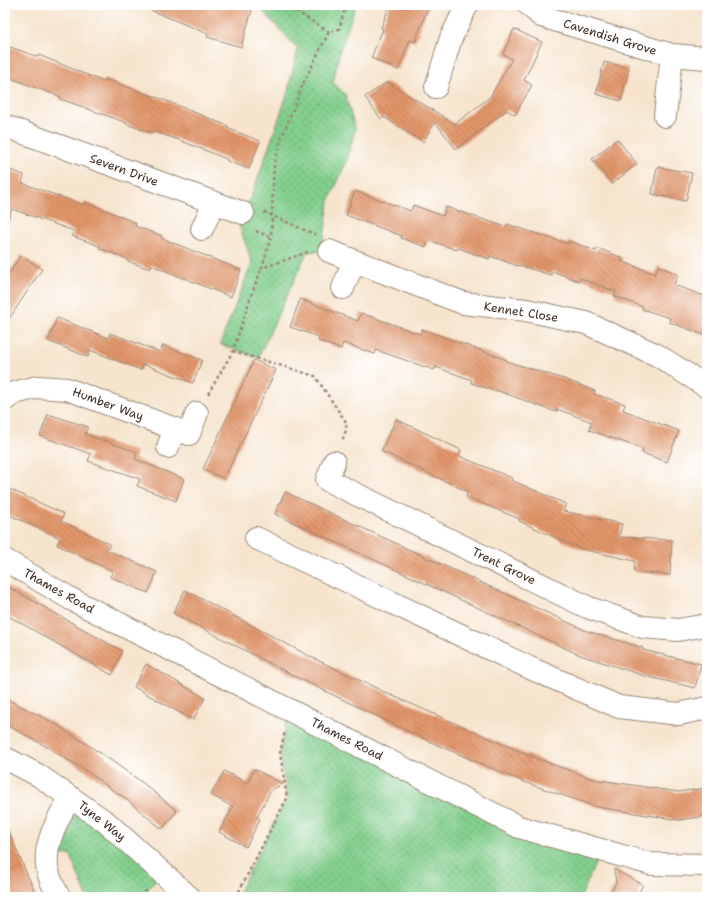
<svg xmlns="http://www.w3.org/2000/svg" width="712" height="902" font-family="'Shantell Sans',sans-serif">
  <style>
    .grass { fill: url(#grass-dots); stroke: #5f7c56 }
    .building { fill: url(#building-back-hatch) }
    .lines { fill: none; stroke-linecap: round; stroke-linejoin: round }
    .minor-casing { stroke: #988776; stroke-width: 24 }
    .path { stroke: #988776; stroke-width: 2.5; stroke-dasharray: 3 3; stroke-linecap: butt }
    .minor { stroke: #fff; stroke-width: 22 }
    .labels { text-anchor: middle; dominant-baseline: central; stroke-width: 3; stroke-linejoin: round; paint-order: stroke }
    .street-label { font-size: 12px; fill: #3b2a1e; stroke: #fff }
  </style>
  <defs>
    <pattern id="grass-dots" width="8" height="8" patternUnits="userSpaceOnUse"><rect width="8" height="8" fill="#83cf8d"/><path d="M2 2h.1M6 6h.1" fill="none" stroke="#6ca873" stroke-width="1.8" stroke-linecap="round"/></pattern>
    <pattern id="building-back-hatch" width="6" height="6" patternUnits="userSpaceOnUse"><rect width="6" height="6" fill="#e29569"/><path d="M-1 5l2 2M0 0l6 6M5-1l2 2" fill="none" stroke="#b87a56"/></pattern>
  </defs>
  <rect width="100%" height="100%" fill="#fff"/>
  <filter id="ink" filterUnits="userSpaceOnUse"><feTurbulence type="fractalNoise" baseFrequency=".025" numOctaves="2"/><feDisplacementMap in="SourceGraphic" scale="8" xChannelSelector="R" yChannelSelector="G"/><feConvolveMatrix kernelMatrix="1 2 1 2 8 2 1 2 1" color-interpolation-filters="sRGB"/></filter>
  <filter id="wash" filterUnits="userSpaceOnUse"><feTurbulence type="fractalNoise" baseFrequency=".012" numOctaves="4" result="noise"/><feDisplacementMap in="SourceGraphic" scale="16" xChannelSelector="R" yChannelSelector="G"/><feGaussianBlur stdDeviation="0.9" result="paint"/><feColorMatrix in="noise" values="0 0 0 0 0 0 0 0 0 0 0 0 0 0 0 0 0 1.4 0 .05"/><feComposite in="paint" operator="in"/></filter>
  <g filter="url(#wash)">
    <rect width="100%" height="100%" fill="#f6e4cd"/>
    <g class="grass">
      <path d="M260 5H356L340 50 333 83 345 94 355 128 347 161 329 201 322 251 307 252 258 358 220 344 252 263 239 225 254 189 286 98 298 49 259 7Z"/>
      <path d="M289 709 519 827 601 850 581 897H518L515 896 514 897H236L287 798 280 753Z"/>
      <path d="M70 797 163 872 141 897H87L70 855 46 854Z"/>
    </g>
    <g id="blocks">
      <g class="building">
        <path d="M138 5H235L252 10 241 47 207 37 208 34Z"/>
        <path d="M390 5H429L415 42 410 40 398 70 371 58 383 29 381 28Z"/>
        <path d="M514 29 542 42 524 80 532 85 515 115 507 110 456 149 435 122 423 142 384 117 381 119 365 97 387 82 455 124 490 97 512 59 503 54Z"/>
        <path d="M5 45 38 57 39 55 104 82 105 79 164 100 228 126 227 128 260 141 249 169 227 161V159L179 140 153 131 152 133 126 124 127 123 83 107 60 99 61 97 5 76Z"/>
        <path d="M604 62 629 68 621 101 596 94Z"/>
        <path d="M617 139 637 164 612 184 592 159Z"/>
        <path d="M657 167 692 173 686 201 652 194Z"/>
        <path d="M5 168 24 175 22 183 83 205 85 202 108 211 136 223 135 226 162 236 161 238 241 270 231 297 151 265 150 269 127 261V259L99 248 100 246 72 236 74 231 12 209 7 222H5Z"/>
        <path d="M355 191 411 211 413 205 443 216 446 207 506 227 507 224 568 244 569 241 596 251 597 248 623 258 621 261 655 274 658 266 678 274 674 285 707 297V336L669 322 670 318 642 309 643 307 614 296 616 292 580 278 579 281 552 271 551 275 518 265V266L490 256 489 259 458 248 457 250 428 240 426 247 401 238 402 236 346 215Z"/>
        <path d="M21 255 42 269 5 325V279Z"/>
        <path d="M300 299 358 321 361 313 420 334 422 329 507 360 506 361 567 380 595 391 594 394 625 404 623 410 679 431 667 462 642 453 643 449 589 430 592 422 557 409 556 412 496 390V391L471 383 472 380 436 367 434 370 376 350 375 354 343 343 341 349 318 341 319 337 290 327Z"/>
        <path d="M57 318 108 338 110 333 160 352 163 345 202 360 193 383 143 364 141 370 90 350 88 357 48 341Z"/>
        <path d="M254 360 276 370 224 479 203 469Z"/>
        <path d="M48 414 88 427 85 434 137 452 135 459 184 479 176 501 137 486 140 479 88 461 91 454 40 436Z"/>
        <path d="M396 419 461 450 459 456 512 478 511 480 566 504 563 511 622 524 619 537 672 540 670 575 634 572 635 561 581 549 519 521 520 519 466 497 468 492 381 451Z"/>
        <path d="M5 487 64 514 61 521 110 544 107 550 157 572 148 593 110 577 113 571 57 545 60 538 5 513Z"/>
        <path d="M285 492 434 561 587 631 643 648V650L701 664 695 688 645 676 580 655 275 514Z"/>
        <path d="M5 585 122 651 112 675 5 614Z"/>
        <path d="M185 590 313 658 393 696 530 756 593 779 678 792 707 788V816L679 820 597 807 524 782 435 744 294 676 173 613Z"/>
        <path d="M146 664 205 698 193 720 134 687Z"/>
        <path d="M5 698 52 722 102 754 143 783 177 811 162 829 121 795V796L88 772 40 743 5 724Z"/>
        <path d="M254 769 283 784 271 790 257 817 260 819 246 847 219 832 233 807 211 795 224 771 247 783Z"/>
        <path d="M5 823 37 897H9L5 888Z"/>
        <path d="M614 869 643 885 636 897H608L616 883Z"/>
      </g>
    </g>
  </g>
  <g filter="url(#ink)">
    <use href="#blocks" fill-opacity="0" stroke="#988776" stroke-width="1"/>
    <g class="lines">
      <g class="minor-casing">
        <g id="minor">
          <path d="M529 5 541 16 672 55 707 58"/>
          <path d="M436 87 451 38 467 5"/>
          <path d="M665 116 672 55"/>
          <path d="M5 126 243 213"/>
          <path d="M202 229 214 203"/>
          <path d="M329 251 463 303 526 310 586 323 657 355 707 387"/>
          <path d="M343 288 354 261"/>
          <path d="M5 400 14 393 38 387 67 389 189 434 197 413"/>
          <path d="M168 447 175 429"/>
          <path d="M334 462 327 480 587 607 643 627 678 630 707 625"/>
          <path d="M256 538 530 668 619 707 679 714 707 708"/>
          <path d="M5 560 71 599 519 827 651 864 707 865"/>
          <path d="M5 758 38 775 106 822 189 897"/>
          <path d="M59 897C56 891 52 884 50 878 39 850 57 821 70 797"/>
        </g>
      </g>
      <g class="path">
        <path d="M286 5 329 32"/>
        <path d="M264 212 316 235"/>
        <path d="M256 231 271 237"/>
        <path d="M308 252 262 268 271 237 274 164 282 137 303 84 329 32 339 29 346 5"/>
        <path d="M233 351 315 376 346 422V430L342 442"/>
        <path d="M208 394 233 351 252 293 262 268"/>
        <path d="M141 897 148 888"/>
        <path d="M236 897 287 798 280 753 285 731"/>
      </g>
      <use href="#minor" class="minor"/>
    </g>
  </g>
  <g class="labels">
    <g class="street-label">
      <text transform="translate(610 37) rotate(17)">Cavendish Grove</text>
      <text transform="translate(124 170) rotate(20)">Severn Drive</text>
      <text transform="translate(521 312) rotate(9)">Kennet Close</text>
      <text transform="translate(108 404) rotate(20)">Humber Way</text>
      <text transform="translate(504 566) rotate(26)">Trent Grove</text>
      <text transform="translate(59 591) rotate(29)">Thames Road</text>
      <text transform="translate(347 739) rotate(27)">Thames Road</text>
      <text transform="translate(102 821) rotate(38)">Tyne Way</text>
    </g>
  </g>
  <rect width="712" height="902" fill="none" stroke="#fff" stroke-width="20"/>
</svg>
